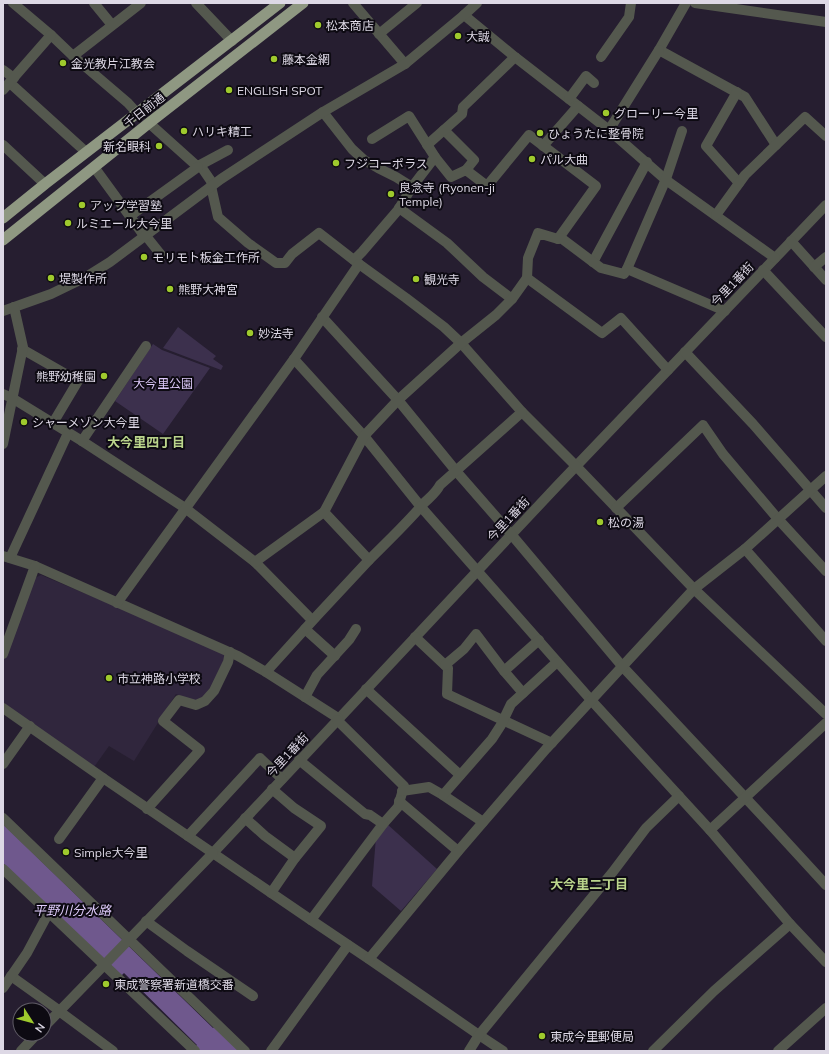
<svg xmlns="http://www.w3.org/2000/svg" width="829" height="1054" font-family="Mulish,'Noto Sans JP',sans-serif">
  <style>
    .built { fill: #30263d }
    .green { fill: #3c304d }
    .water { fill: #6f588d }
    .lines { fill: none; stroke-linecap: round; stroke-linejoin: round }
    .pedestrian { stroke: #54584e; stroke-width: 10 }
    .minor { stroke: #54584e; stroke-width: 10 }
    .tertiary { stroke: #54584e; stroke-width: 10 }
    .trunk { stroke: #8f9882; stroke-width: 11 }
    .poi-dot { fill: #9fca2d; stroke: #0d0a12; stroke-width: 1.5 }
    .labels { text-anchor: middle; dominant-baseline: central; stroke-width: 4; stroke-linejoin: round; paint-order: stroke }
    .poi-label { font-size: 12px; fill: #ddd8e5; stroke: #0d0a12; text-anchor: start }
    .street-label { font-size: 12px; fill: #ddd8e5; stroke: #0d0a12 }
    .park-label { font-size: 12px; fill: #dbc7f7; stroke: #0d0a12 }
    .neighbourhood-label { font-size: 13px; font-weight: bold; fill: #bbd58c; stroke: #0d0a12 }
    .water-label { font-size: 13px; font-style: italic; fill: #dfcbfb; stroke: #0d0a12 }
  </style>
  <rect width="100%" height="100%" fill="#261e30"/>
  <path class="built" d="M41 575 227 653 207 697 197 702 176 694 134 761 109 746 94 767 3 704V661L33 579Z"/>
  <g class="green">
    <path d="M178 327 216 356 213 359 223 366 221 370 163 348Z"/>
    <path d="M153 344 162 350 210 368 163 434 115 401Z"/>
    <path d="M387 824 437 869 401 911 372 886 376 837Z"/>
  </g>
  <path class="water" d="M3 824 213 1028 216 1026 242 1051H196L194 1048 197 1045 124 973 120 977 3 863Z"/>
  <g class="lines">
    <path class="pedestrian" d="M213 853 557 486 826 205"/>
    <g class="minor">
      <path d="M13 3 51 35 73 56 128 103 137 113"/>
      <path d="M94 3 112 25"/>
      <path d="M196 3 232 41"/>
      <path d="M353 3 405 64"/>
      <path d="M686 3 659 50 745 97 776 145"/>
      <path d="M695 3 826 22"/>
      <path d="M464 15 515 57 609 130 666 180 775 258"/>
      <path d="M379 34 417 3"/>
      <path d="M73 56 141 3"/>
      <path d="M601 57 629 17 631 3"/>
      <path d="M3 70 14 78"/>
      <path d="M10 83 86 152"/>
      <path d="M3 90 51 35"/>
      <path d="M737 92 706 146 739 183"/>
      <path d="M569 99 586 76 594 83"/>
      <path d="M323 112 352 149 364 160 378 168 396 177 412 187"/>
      <path d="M149 123 198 167 200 165 213 184"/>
      <path d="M444 130 474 160 466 170"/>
      <path d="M609 130 659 50"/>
      <path d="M3 145 45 184"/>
      <path d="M427 145 462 114 463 107 515 57"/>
      <path d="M543 146 578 106"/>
      <path d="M435 157 451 177 466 170 487 186 529 135 596 186 558 239"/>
      <path d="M200 165 228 150"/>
      <path d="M94 167 145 237"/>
      <path d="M211 186 218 217 248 243 276 263H285L292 254 319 233 359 264 406 298 444 327 461 343 522 412 576 466 694 589 826 714"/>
      <path d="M399 208 447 243 483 277 512 299"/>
      <path d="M716 215 745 175 805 117 826 136"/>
      <path d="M130 216 198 167"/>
      <path d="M146 236 162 256"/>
      <path d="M791 241 826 280"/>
      <path d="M354 260 362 252 398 210 412 187 435 157 409 116 372 139"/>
      <path d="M593 262 647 162"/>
      <path d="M814 267 826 257"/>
      <path d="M627 269 666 179 682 131"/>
      <path d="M763 270 826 337"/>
      <path d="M527 278 602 333 621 318 668 370"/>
      <path d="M3 311 51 294 86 277 110 262 221 179 323 112 405 64 464 15 477 3"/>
      <path d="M322 317 398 400 456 471 511 534 622 666 770 824 826 885"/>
      <path d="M22 349 78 381 53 423"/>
      <path d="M685 352 753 424 826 508"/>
      <path d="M294 359 364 436 421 507 591 700 710 830 790 924 826 962"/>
      <path d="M3 394 12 398 82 441 185 508 255 562 312 620"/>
      <path d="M82 441 146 346"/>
      <path d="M3 444 23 347 14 307"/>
      <path d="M616 508 703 425 723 454 778 519 826 571"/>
      <path d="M324 512 369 560"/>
      <path d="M745 549 826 641"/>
      <path d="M3 556 35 566 238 656 266 672 338 718"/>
      <path d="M10 558 68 433"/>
      <path d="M255 562 324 512 364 436 398 400 461 343 496 315 512 299 527 278 528 258 538 233 558 239 561 238 601 268 624 274 627 269 725 311"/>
      <path d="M117 603 294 359 359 264"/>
      <path d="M305 629 335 656"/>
      <path d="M415 637 448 668 447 694 552 743"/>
      <path d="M3 654 35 566"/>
      <path d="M445 665 464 649 476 634 504 671 523 693"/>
      <path d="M504 671 539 640"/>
      <path d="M266 672C300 634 334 597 369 560 388 541 407 523 424 503 430 497 436 493 440 485L522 412"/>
      <path d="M366 689 460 775"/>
      <path d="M305 697 317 675 349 640 356 629"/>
      <path d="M3 708 103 778 311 920"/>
      <path d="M337 720 404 786 398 807 383 824 311 920 369 959 479 1035 503 1051"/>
      <path d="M299 760 365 814 370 815 383 824"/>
      <path d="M3 764 30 726"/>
      <path d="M402 791 429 787 443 795 483 822"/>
      <path d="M443 795 492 739 501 725 511 704 557 662"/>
      <path d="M399 801 458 851"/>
      <path d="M147 809 200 750 163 721 179 700 196 705 205 701 214 691 228 662 230 652"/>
      <path d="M3 818 245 1051"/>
      <path d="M245 818 265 836 295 858"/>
      <path d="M710 830 826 723"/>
      <path d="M188 836 260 758 282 779"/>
      <path d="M59 839 103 778"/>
      <path d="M3 869 195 1051"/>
      <path d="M271 893 295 858 321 826 294 808 272 789"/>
      <path d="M146 921 187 951 253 996"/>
      <path d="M369 959 460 849 546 749 694 589 745 549 826 476"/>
      <path d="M11 976 60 1011"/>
      <path d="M3 988 27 953 49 912"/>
      <path d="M59 1011 113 1051"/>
      <path d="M44 1027 213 853"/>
      <path d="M21 1051 37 1034"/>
      <path d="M271 1051 348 945"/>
      <path d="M469 1051 479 1035 612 873 646 828 679 796"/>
      <path d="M653 1051 714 991 790 924"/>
    </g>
    <path class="tertiary" d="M778 1051 826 1008"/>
    <g class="trunk">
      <path d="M3 218 45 184 280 3"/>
      <path d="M3 240 149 123 303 3"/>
    </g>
  </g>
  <g class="poi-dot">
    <circle cx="318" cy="25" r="4"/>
    <circle cx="458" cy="36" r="4"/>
    <circle cx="274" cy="59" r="4"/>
    <circle cx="63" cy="63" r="4"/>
    <circle cx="229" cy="90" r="4"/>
    <circle cx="606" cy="113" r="4"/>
    <circle cx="184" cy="131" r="4"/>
    <circle cx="540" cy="133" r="4"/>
    <circle cx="159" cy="146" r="4"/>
    <circle cx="532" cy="159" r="4"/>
    <circle cx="336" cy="163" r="4"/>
    <circle cx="391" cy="194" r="4"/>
    <circle cx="82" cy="205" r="4"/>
    <circle cx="68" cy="223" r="4"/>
    <circle cx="144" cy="257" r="4"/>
    <circle cx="51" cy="278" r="4"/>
    <circle cx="416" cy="279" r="4"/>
    <circle cx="170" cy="289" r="4"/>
    <circle cx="250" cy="333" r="4"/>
    <circle cx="104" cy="376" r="4"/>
    <circle cx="24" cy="422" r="4"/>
    <circle cx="600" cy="522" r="4"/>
    <circle cx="109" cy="678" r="4"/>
    <circle cx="66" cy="852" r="4"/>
    <circle cx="106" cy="984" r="4"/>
    <circle cx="542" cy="1036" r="4"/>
  </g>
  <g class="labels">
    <g class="poi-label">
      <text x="326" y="25">松本商店</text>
      <text x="466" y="36">大誠</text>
      <text x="282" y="59">藤本金網</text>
      <text x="71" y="63">金光教片江教会</text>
      <text x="237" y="90">ENGLISH SPOT</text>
      <text x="614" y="113">グローリー今里</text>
      <text x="192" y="131">ハリキ精工</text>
      <text x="548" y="133">ひょうたに整骨院</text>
      <text x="151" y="146" text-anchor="end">新名眼科</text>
      <text x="540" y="159">パル大曲</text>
      <text x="344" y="163">フジコーポラス</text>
      <text x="399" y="187">良念寺 (Ryonen-ji<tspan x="399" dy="14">Temple)</tspan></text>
      <text x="90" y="205">アップ学習塾</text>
      <text x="76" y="223">ルミエール大今里</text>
      <text x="152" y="257">モリモト板金工作所</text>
      <text x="59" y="278">堤製作所</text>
      <text x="424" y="279">観光寺</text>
      <text x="178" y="289">熊野大神宮</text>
      <text x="258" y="333">妙法寺</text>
      <text x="96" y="376" text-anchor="end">熊野幼稚園</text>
      <text x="32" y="422">シャーメゾン大今里</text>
      <text x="608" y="522">松の湯</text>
      <text x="117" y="678">市立神路小学校</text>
      <text x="74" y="852">Simple大今里</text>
      <text x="114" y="984">東成警察署新道橋交番</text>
      <text x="550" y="1036">東成今里郵便局</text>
    </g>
    <g class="street-label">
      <text transform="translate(144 110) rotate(-38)">千日前通</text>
      <text transform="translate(732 284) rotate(-46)">今里1番街</text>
      <text transform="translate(508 519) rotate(-47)">今里1番街</text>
      <text transform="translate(287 755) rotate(-47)">今里1番街</text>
    </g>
    <g class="park-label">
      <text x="163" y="383">大今里公園</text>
    </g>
    <g class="neighbourhood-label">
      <text x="146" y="442">大今里四丁目</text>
      <text x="589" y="884">大今里二丁目</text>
    </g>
    <g class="water-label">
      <text x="72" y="910">平野川分水路</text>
    </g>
  </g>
  <rect width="829" height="1054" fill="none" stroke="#ddd8e5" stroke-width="8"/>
  <g transform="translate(32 1022) rotate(126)"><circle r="19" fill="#0d0a12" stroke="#605c66"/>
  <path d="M0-3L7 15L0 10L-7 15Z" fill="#9fca2d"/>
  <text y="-6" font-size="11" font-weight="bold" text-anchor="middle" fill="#ddd8e5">N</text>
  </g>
</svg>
